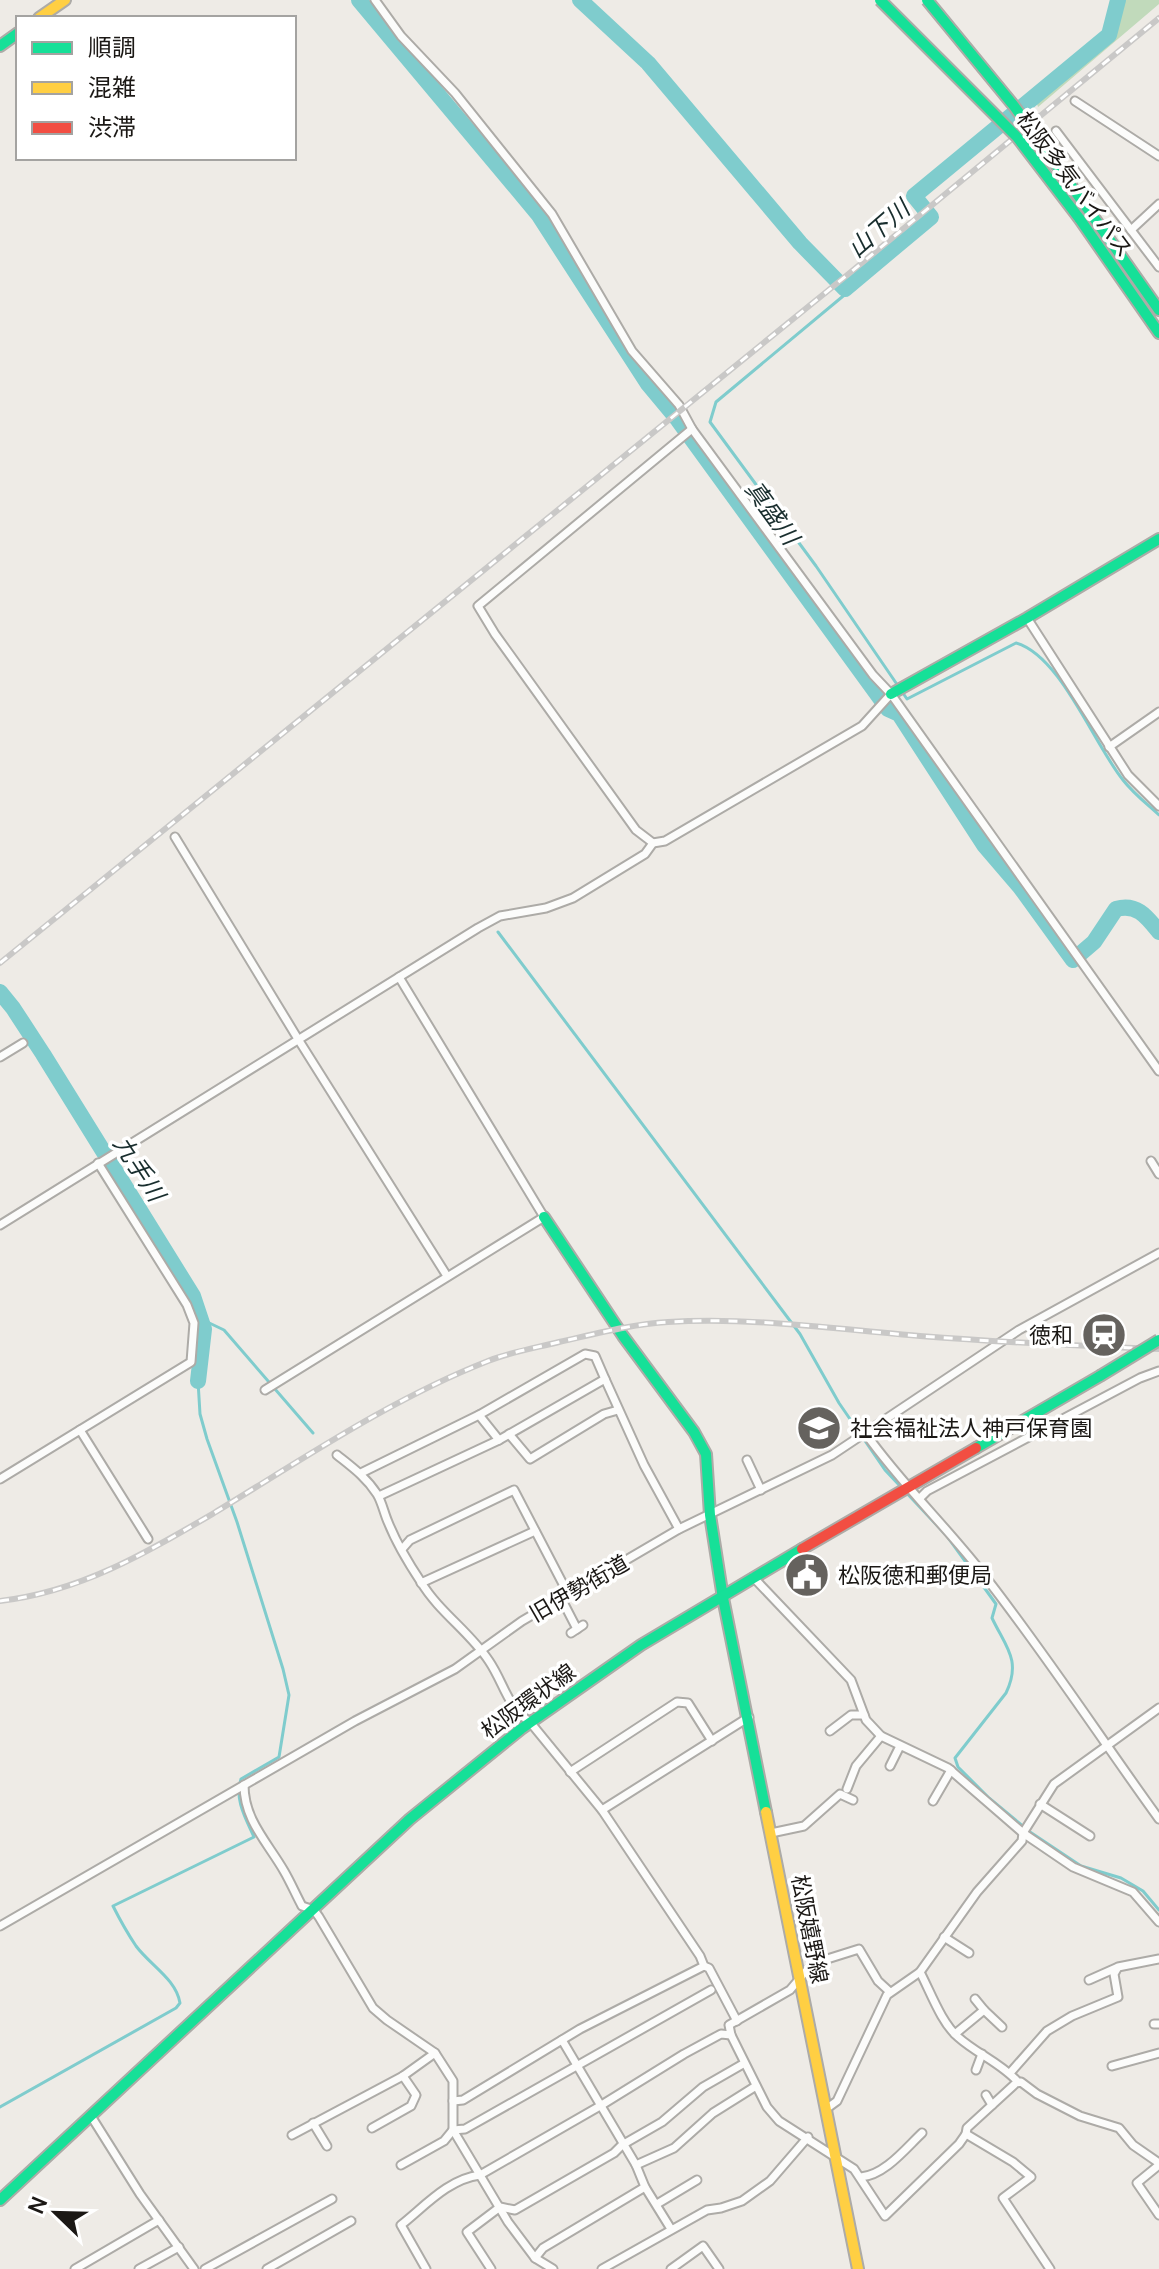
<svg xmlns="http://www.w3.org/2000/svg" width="1159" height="2269" font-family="Manrope,'Noto Sans JP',sans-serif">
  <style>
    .green { fill: #c1dabb }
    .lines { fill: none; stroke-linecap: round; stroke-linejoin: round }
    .stream { stroke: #7fcccd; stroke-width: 3 }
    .river { stroke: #7fcccd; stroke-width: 16 }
    .street-casing { stroke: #adaba7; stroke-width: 11 }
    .fast-casing { stroke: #adaba7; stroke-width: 14 }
    .slow-casing { stroke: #adaba7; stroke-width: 14 }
    .jam-casing { stroke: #adaba7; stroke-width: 14 }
    .street { stroke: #fcfcfb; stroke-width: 7 }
    .fast { stroke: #16e098; stroke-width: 10 }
    .slow { stroke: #ffcf43; stroke-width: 10 }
    .jam { stroke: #f24e42; stroke-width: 10 }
    .rail-casing { stroke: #c9c8c7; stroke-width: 6 }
    .rail { stroke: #fff; stroke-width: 3; stroke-dasharray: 9; stroke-linecap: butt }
    .fast-bridge-casing { stroke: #adaba7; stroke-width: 14; stroke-linecap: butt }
    .fast-bridge { stroke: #16e098; stroke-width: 10 }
    .labels { text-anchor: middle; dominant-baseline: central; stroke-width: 7; stroke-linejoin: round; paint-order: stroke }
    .street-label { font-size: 22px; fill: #1b1815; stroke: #fff }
    .poi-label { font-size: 22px; fill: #1b1815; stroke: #fff; text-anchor: start }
    .water-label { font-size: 24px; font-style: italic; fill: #192e2e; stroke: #fff }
  </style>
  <rect width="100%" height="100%" fill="#eeebe6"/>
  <path class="green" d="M1123 0H1159V4L1038 107 1036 101 1114 34Z"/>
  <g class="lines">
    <g class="stream">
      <path d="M845 289 848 292 716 402 710 422 816 566 907 699 1016 643C1061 656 1093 743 1123 780 1133 793 1147 804 1159 815"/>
      <path d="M498 932 800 1334 839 1403 885 1470 947 1536 996 1604 992 1618C1005 1646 1022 1660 1006 1693L955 1758 958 1767 989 1798 1030 1832 1081 1866 1121 1878 1143 1891 1159 1910"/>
      <path d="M203 1320 224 1330 313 1433"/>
      <path d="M0 2107 176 2008 180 2003C176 1979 150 1965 136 1946 128 1934 120 1920 113 1906L254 1837C246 1819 234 1799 241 1779L279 1757 289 1695 283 1669 237 1522 207 1439 200 1414 198 1381"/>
    </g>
    <g class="river">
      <path d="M359 0 538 214 648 384 678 420 888 709 899 714 984 845 1020 887 1073 960 1094 942 1116 909C1137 903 1147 917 1159 932"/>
      <path d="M580 0 648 63 800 243 845 289 931 217 914 196 1109 35 1118 0"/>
      <path d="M0 992 13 1008 43 1054 193 1296 204 1329 198 1381"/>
    </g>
    <g class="street-casing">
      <g id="street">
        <path d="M375 0 401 36 455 93 552 214 632 351 679 405 692 429 873 675 891 694 1159 1071"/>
        <path d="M1075 101 1159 156"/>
        <path d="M1056 131 1159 267"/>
        <path d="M1131 230 1159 204"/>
        <path d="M1027 618 1128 775 1159 806"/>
        <path d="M1109 747 1159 712"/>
        <path d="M175 837 298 1039 447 1276"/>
        <path d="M653 843 636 830 495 634 478 606 692 429"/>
        <path d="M0 1057 23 1043"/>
        <path d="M1151 1161 1159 1174"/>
        <path d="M98 1163 187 1305 194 1323 191 1362 80 1430 148 1539"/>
        <path d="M0 1225 478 928 500 916 546 908 573 898 645 854 653 843 665 841 862 726 891 694"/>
        <path d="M265 1390 544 1217 399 977"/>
        <path d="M479 1415 585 1354 595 1356 605 1379"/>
        <path d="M509 1434 530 1459 604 1414 618 1410"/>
        <path d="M866 1434C900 1482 943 1523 980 1570 1043 1650 1099 1736 1159 1819"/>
        <path d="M337 1455C352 1467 366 1477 377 1494 382 1502 384 1513 388 1522 396 1542 409 1564 421 1582 439 1612 470 1632 489 1661 504 1683 507 1707 530 1722L602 1810 700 1956 704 1966 709 1968 737 2021"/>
        <path d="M747 1460 761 1490"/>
        <path d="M361 1473 479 1415 499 1440"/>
        <path d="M0 1479 80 1430"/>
        <path d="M379 1496 499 1440 605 1379 644 1465 679 1529"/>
        <path d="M920 1498 927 1491 1140 1378 1159 1371"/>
        <path d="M403 1548 410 1540 514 1490 564 1586 561 1598 577 1629"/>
        <path d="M753 1577 851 1680 866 1720 881 1736 948 1768 1023 1833 1073 1867 1133 1892 1159 1922"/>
        <path d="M421 1583 535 1531"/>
        <path d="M571 1633 583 1625"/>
        <path d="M830 1731 851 1715H864"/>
        <path d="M890 1766 900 1746"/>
        <path d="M570 1772 677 1702 688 1703 712 1741"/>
        <path d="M244 1785C244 1820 268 1843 284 1871 291 1883 296 1895 302 1906L314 1910 319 1917 373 2008 387 2020 435 2053 453 2081V2130L508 2222 535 2258 553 2269"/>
        <path d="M847 1789 856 1766 881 1736"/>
        <path d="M933 1801 951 1770"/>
        <path d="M1040 1804 1090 1836"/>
        <path d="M602 1810 749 1717"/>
        <path d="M771 1833 804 1826 840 1794 853 1800"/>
        <path d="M0 1926 355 1721 455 1669 522 1621 679 1529 832 1455 1019 1330 1159 1253"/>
        <path d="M944 1937 969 1953"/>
        <path d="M920 1972C931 1993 941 2022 958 2037 977 2054 1001 2063 1018 2082"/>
        <path d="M1089 1980 1116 1968"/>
        <path d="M890 1992 878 1981 859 1949 824 1960 807 1970 790 1990 729 2025 731 2035 767 2107 779 2121 854 2169 885 2216 959 2144 966 2134 1013 2162 1031 2177 1003 2198 1050 2269"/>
        <path d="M984 2010 1002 2027"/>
        <path d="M1154 2024H1159"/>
        <path d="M955 2034 984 2010 975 1999"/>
        <path d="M562 2040 636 2165 645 2187"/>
        <path d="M1112 2066 1159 2053"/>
        <path d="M976 2070 982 2054"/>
        <path d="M1010 2073 1047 2031 1072 2016 1118 1997 1114 1974 1118 1967 1159 1959"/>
        <path d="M986 2095 992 2105"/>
        <path d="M453 2101 463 2100 580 2029 704 1966"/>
        <path d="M826 2109 837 2101 887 1995 920 1972 977 1892 1022 1841 1023 1833 1054 1784 1159 1708"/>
        <path d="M91 2116 140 2194 194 2269"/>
        <path d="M313 2123 327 2146"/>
        <path d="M372 2128 411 2106 416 2095 403 2076"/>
        <path d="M966 2134 967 2128 1016 2083 1021 2082 1037 2094 1080 2116 1119 2128 1133 2145 1159 2163"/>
        <path d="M292 2135 403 2076 435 2053"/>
        <path d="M401 2165 444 2141 453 2130 465 2129 711 1990"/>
        <path d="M636 2165 674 2148 713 2113 756 2086"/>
        <path d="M1159 2165 1137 2183 1159 2215"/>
        <path d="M861 2177C885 2175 906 2148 922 2133"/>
        <path d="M657 2204 697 2180"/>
        <path d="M535 2258 543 2248 645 2187 671 2229"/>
        <path d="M75 2269 159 2220"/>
        <path d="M139 2269 179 2247"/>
        <path d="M205 2269 332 2199"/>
        <path d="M267 2269 351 2221"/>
        <path d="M426 2269 401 2225C424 2207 448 2179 480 2175L600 2106 684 2054 721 2034 731 2035"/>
        <path d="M491 2269 467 2232 500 2207 515 2210 614 2153 622 2145 662 2122 703 2087 743 2064"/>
        <path d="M602 2269 707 2210 721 2208 742 2201 770 2181 808 2137"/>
        <path d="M671 2269 703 2246 719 2269"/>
      </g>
    </g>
    <g class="fast-casing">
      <g id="fast">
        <path d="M0 46 18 33"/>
        <path d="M1090 212 1159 310"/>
        <path d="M1079 218 1159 333"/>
        <path d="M891 694 1027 618 1159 539"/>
        <path d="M544 1217 623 1336 694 1432 706 1454 710 1515 723 1598 766 1812"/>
        <path d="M976 1448 1100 1376"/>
        <path d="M0 2200 410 1819 521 1729 641 1645 802 1549"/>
      </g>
    </g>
    <g class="slow-casing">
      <g id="slow">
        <path d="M39 18 65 0"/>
        <path d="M766 1812 858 2269"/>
      </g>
    </g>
    <g class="jam-casing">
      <path id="jam" d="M802 1549 976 1448"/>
    </g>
    <use href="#street" class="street"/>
    <use href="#fast" class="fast"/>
    <use href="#slow" class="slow"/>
    <use href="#jam" class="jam"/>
    <g class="rail-casing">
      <g id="rail">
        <path d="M0 963 846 276 1159 18"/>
        <path d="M0 1601C80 1592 146 1553 214 1513 303 1459 391 1399 488 1361 511 1352 535 1348 559 1342 595 1334 632 1324 668 1322 753 1317 835 1329 920 1336 999 1342 1079 1346 1159 1349"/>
      </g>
    </g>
    <use href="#rail" class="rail"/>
    <g class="fast-bridge-casing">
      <g id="fast-bridge">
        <path d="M880 0 1017 137 1079 218"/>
        <path d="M927 0 1014 106 1090 212"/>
        <path d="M1100 1376 1159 1340"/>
      </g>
    </g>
    <use href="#fast-bridge" class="fast-bridge"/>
  </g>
  <defs>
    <g id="station-disc" transform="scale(2.3)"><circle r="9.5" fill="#65625e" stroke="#fff"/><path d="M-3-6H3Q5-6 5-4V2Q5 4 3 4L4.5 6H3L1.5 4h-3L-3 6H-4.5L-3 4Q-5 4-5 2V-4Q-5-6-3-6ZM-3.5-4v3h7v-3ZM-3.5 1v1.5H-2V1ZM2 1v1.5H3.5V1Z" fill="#fff"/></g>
    <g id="school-disc" transform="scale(2.3)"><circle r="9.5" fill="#65625e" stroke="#fff"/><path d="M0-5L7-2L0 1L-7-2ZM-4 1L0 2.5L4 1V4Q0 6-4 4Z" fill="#fff"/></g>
    <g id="civic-disc" transform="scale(2.3)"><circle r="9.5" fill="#65625e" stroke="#fff"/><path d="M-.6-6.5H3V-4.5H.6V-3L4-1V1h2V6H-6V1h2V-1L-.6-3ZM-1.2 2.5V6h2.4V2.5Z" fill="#fff"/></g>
  </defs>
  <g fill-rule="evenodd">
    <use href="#station-disc" x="1104" y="1335"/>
    <use href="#school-disc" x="819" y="1428"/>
    <use href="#civic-disc" x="807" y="1575"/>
  </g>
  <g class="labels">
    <g class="street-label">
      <text transform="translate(1075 184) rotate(53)">松阪多気バイパス</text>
      <text transform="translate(579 1588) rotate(-30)">旧伊勢街道</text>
      <text transform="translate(528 1701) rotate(-36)">松阪環状線</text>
      <text transform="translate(810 1929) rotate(79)">松阪嬉野線</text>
    </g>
    <g class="poi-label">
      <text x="1073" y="1335" text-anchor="end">徳和</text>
      <text x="850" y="1428">社会福祉法人神戸保育園</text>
      <text x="838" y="1575">松阪徳和郵便局</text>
    </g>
    <g class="water-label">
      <text transform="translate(878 228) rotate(-41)">山下川</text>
      <text transform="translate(773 512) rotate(54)">真盛川</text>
      <text transform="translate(140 1168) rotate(57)">九手川</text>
    </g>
  </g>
  <rect x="16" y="16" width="280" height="144" fill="#ffffff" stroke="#a4a3a1" stroke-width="2"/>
  <rect x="32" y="42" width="40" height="12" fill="#16e098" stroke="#a4a3a1" stroke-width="2"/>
  <text x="88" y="56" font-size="24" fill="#1b1815">順調</text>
  <rect x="32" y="82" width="40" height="12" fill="#ffcf43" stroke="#a4a3a1" stroke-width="2"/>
  <text x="88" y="96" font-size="24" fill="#1b1815">混雑</text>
  <rect x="32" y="122" width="40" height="12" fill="#f24e42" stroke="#a4a3a1" stroke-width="2"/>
  <text x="88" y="136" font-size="24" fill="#1b1815">渋滞</text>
  <g transform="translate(56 2213) rotate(293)" stroke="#ffffff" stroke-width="6" paint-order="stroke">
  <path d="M0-6L14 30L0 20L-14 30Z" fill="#1b1815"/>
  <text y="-12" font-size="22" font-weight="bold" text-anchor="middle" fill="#1b1815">N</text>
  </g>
</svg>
